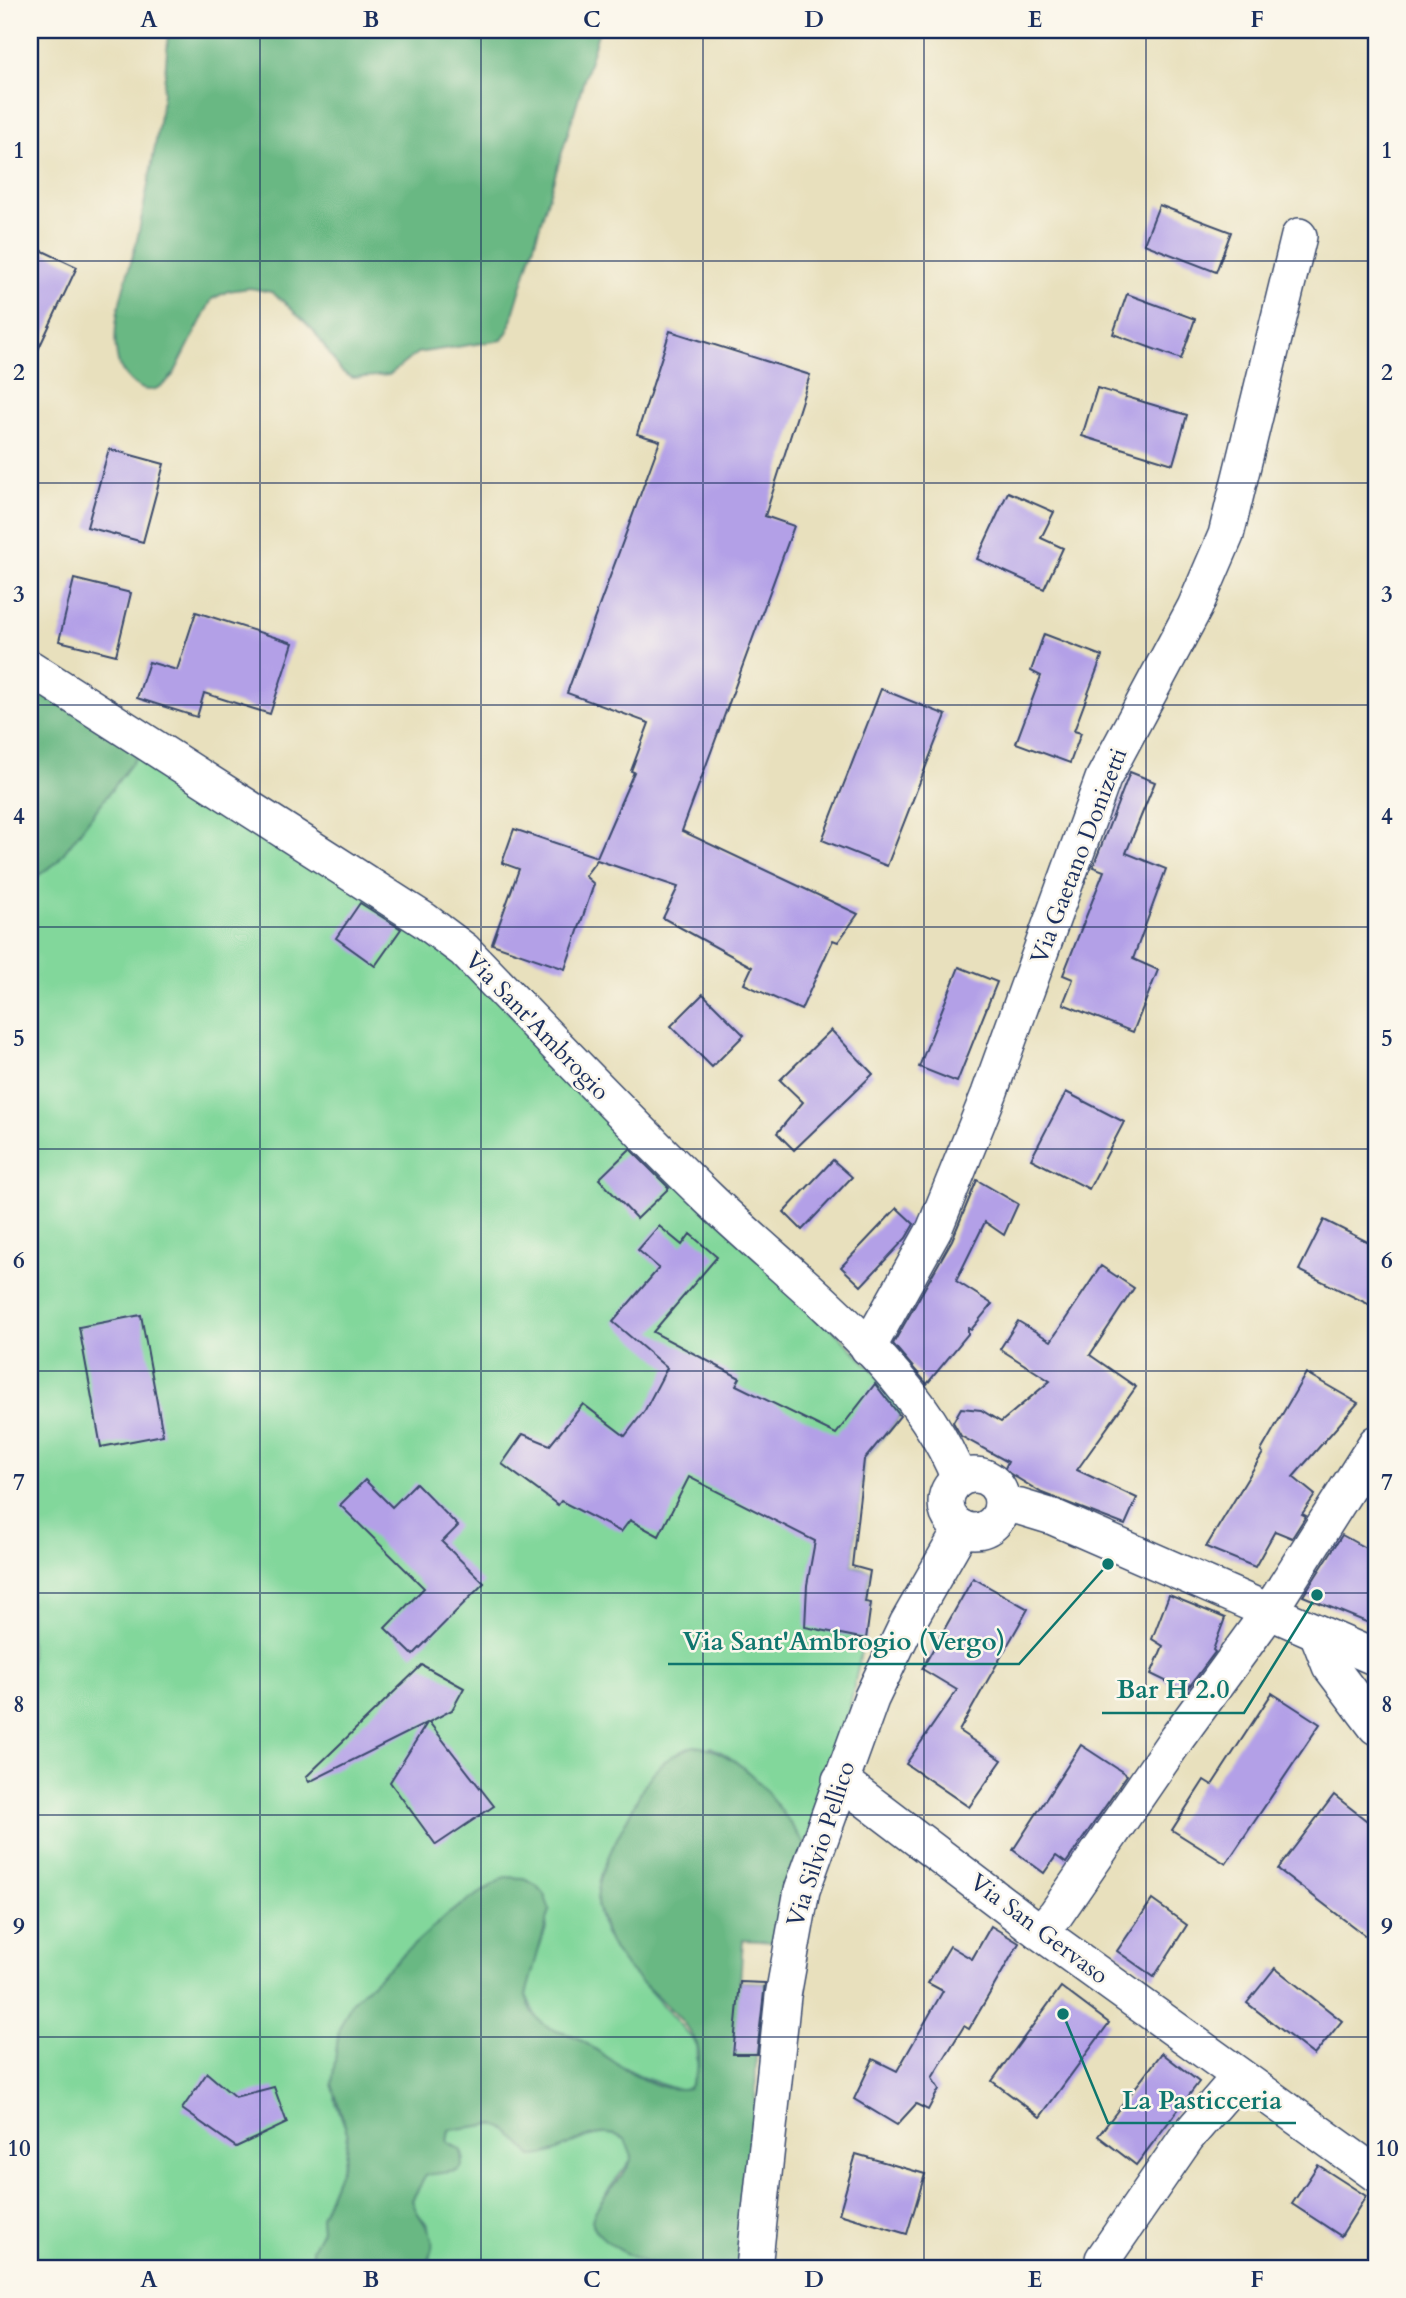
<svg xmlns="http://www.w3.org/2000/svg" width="1406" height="2298" font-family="Cardo,serif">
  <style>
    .green { fill: #82d79b; stroke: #4e837c; stroke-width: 2 }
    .forest { fill: #69b883; stroke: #427470; stroke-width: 2 }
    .building { fill: #b3a0e7 }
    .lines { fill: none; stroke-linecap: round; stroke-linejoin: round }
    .street-casing { stroke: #3a4a6c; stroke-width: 38 }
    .street { stroke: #fff; stroke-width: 35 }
    .grid { fill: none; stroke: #1b2f5e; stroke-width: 2; stroke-opacity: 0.55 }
    .labels { text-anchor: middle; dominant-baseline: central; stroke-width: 5; stroke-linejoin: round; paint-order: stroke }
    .street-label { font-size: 24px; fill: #1b2f5e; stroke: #fbf7ec }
    .leader { fill: none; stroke: #0f766e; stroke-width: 2.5 }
    .callout-dot { fill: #0f766e; stroke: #fbf7ec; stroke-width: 2.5 }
    .callout-label { font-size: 26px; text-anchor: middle; font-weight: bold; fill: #0f766e; stroke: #fbf7ec; stroke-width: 5; stroke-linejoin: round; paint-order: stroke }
    .neatline { fill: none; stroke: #1b2f5e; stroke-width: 2.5 }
    .grid-label { font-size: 23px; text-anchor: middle; font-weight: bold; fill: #1b2f5e }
  </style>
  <rect width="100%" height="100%" fill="#fbf7ec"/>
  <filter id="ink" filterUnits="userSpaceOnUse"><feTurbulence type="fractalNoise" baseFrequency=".0143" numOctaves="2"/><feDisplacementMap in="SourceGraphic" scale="14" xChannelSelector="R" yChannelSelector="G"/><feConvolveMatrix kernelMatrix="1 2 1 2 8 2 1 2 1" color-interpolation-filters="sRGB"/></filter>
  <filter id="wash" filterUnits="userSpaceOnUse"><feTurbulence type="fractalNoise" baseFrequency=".00686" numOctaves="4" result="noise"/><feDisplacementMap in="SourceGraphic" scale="28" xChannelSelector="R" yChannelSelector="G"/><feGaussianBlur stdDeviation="1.57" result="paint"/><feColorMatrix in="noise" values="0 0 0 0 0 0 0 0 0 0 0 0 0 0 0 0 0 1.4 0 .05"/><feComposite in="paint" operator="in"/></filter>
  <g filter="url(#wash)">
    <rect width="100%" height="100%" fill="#e8e0bd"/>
    <g class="green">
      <path d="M140 752 444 940 909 1406 864 1460 852 1565 870 1571 865 1601 871 1603 849 1711 806 1846C780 1810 753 1765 711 1747L613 1847 599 1886 597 1905 604 1933 623 1961 696 2043 698 2074 689 2088 678 2090 645 2078 605 2058 574 2036 549 2029 538 2021 526 1995 527 1980 547 1926 505 1877 448 1914 352 2001 335 2100 348 2135 345 2158 321 2217 322 2230 310 2259 313 2268H30V2259L35 2256 30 2246V881L56 863Z"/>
      <path d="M493 2124 506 2129 532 2156C562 2154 594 2122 625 2139L633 2157 607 2192 593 2225C607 2247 633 2258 658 2268H422L430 2258 428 2225 415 2211 412 2200 426 2175 450 2171 464 2160 461 2150 447 2142 449 2130Z"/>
    </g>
    <g class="forest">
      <path d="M168 30H599L508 331 502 340 417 353 389 375 353 378 342 372 313 330 283 301 271 292 250 288 228 291 212 299 174 374C166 383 157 393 143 389 130 384 119 369 117 357 109 316 131 271 139 231 152 165 166 97 168 30Z"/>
      <path d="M30 684 140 752 56 863 30 881Z"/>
      <path d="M694 1746C746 1750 778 1807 806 1846L772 1942 743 1940 740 1982 768 1983 765 2054 756 2055 755 2139 738 2268C689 2268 660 2276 617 2248 605 2240 595 2234 592 2220 599 2195 625 2181 632 2157L625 2139C591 2120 561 2158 532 2156L506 2129 493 2124 449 2130 447 2142 461 2150 462 2166 457 2171 426 2175 412 2200C419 2226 448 2235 422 2268H313L312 2249 322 2230 321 2217 345 2158 348 2135 332 2084 339 2029 352 2001 448 1914 505 1877 523 1878 536 1885 544 1894 550 1910 526 1995C529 2006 533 2016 542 2023 552 2032 565 2032 577 2038 607 2054 652 2096 689 2088 697 2075 703 2057 696 2042 674 1998 612 1974 603 1922 601 1915 597 1909 597 1901 598 1872 615 1842 628 1817 646 1781 654 1760 694 1746Z"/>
    </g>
    <g id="blocks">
      <g class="building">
        <path d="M1159 205 1231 232 1216 272 1144 244Z"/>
        <path d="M30 245 77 267 30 367Z"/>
        <path d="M1127 294 1195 319 1181 359 1113 334Z"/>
        <path d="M670 331 810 375 765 516 794 526 682 831 858 914 838 942 833 940 801 1010 744 984 752 967 663 918 678 887 597 860 585 876 594 884 565 969 492 944 519 869 502 863 514 829 597 857 634 772 631 771 649 723 567 693 660 441 637 434Z"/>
        <path d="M1097 388 1187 415 1173 464 1082 436Z"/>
        <path d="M109 449 164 464 143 542 87 527Z"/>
        <path d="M1008 492 1054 512 1041 538 1063 548 1044 589 977 559Z"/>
        <path d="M74 579 131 593 116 655 59 641Z"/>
        <path d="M196 612 293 643 270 714 204 693 197 717 137 698 149 662 177 670Z"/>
        <path d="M1044 634 1102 656 1074 731 1081 733 1070 763 1016 743 1041 676 1031 671Z"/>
        <path d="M881 689 946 715 887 866 822 840Z"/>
        <path d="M1130 772 1155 782 1126 853 1166 869 1133 959 1158 970 1133 1032 1063 1004 1073 979 1063 975 1104 871 1093 867Z"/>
        <path d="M360 903 401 929 375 966 336 938Z"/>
        <path d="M959 967 997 982 957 1082 919 1067Z"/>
        <path d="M703 994 744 1035 712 1067 671 1026Z"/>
        <path d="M831 1030 873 1074 794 1150 777 1133 803 1102 780 1080Z"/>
        <path d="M1066 1092 1124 1122 1089 1189 1031 1159Z"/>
        <path d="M630 1149 669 1188 637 1219 599 1179Z"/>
        <path d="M833 1160 852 1177 802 1230 784 1212Z"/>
        <path d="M977 1180 1018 1204 1004 1235 985 1222 956 1281 992 1304 971 1330 968 1328V1334L927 1384 893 1344 952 1240Z"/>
        <path d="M897 1208 914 1224 906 1238 861 1286 841 1267Z"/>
        <path d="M1324 1220 1376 1246V1308L1299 1270Z"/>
        <path d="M659 1226 682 1245 690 1234 717 1257 653 1332 740 1378 736 1385 836 1434 875 1384 900 1416 864 1460 852 1566 870 1571 865 1602 871 1603 866 1639 805 1627 807 1585 815 1541 689 1477 659 1536 630 1520 621 1532 561 1501 558 1505 502 1464 523 1434 550 1445 583 1404 625 1436 645 1410 667 1368 613 1322 659 1268 638 1250Z"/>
        <path d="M1101 1266 1134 1288 1090 1355 1136 1387 1077 1470 1137 1498 1125 1525 1042 1493 1004 1470 1008 1462 961 1436 953 1422 961 1408 981 1410 1001 1422 1050 1381 1000 1349 1018 1321 1051 1341Z"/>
        <path d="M141 1315 163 1435 101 1447 79 1327Z"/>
        <path d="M1306 1373 1358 1403 1293 1477 1315 1495 1302 1514 1306 1516 1292 1538 1275 1531 1255 1567 1206 1547 1263 1453 1261 1451Z"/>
        <path d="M365 1480 392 1507 416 1483 458 1526 442 1542 484 1583 413 1655 385 1628 424 1588 340 1505Z"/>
        <path d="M1342 1535 1376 1554V1626L1303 1596Z"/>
        <path d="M973 1578 1028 1609 959 1731 1002 1760 969 1807 906 1764 957 1690 922 1669Z"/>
        <path d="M1169 1595 1225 1618 1213 1650 1215 1652 1186 1691 1151 1674 1163 1646 1152 1639Z"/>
        <path d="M422 1665 464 1688 452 1710 429 1722 494 1806 436 1845 390 1782 427 1723 309 1782 306 1777Z"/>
        <path d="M1272 1693 1320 1724 1226 1864 1172 1830 1204 1780 1212 1785Z"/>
        <path d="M1081 1745 1127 1775 1066 1863 1056 1856 1044 1873 1013 1850Z"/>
        <path d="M1334 1795 1376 1828V1944L1278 1869Z"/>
        <path d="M1152 1900 1187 1925 1154 1977 1117 1951Z"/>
        <path d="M991 1926 1019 1943 969 2029 964 2026 932 2078 939 2089 928 2110 916 2104 897 2125 854 2099 873 2059 897 2071 943 1991 928 1983 950 1946 972 1959Z"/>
        <path d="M1275 1968 1342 2021 1314 2055 1247 2003Z"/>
        <path d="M740 1982 765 1983 757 2054H733Z"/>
        <path d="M1061 1987 1109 2023 1040 2117 992 2081Z"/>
        <path d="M1162 2053 1199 2082 1136 2165 1098 2136Z"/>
        <path d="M207 2073 235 2097 274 2087 287 2123 236 2147 182 2109Z"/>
        <path d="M856 2154 925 2174 907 2234 839 2214Z"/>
        <path d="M1318 2165 1366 2196 1341 2236 1292 2204Z"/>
      </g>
    </g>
  </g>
  <g filter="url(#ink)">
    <use href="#blocks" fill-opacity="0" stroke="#3a4a6c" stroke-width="2"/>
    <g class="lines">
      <g class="street-casing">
        <g id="street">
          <path d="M30 668 424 920 464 950C544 1032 623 1116 706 1196 792 1280 915 1365 959 1479"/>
          <path d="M868 1348 934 1230 989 1094 1103 779 1195 607 1226 535 1299 236"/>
          <circle cx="974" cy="1503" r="28"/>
          <path d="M1002 1505 1020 1507 1053 1517 1376 1658"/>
          <path d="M1317 1633 1330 1666 1376 1727"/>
          <path d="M840 1780 1040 1932 1376 2174"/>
          <path d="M1040 1932 1056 1914 1177 1738 1269 1612 1376 1443"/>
          <path d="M1103 2259 1187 2137 1239 2077"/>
          <path d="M754 2268 783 1996 802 1890 871 1699 907 1624 962 1528"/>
        </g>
      </g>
      <use href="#street" class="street"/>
    </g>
  </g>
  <path class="grid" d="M260 30V2268M481 30V2268M703 30V2268M924 30V2268M1146 30V2268M30 261H1376M30 483H1376M30 705H1376M30 927H1376M30 1149H1376M30 1371H1376M30 1593H1376M30 1815H1376M30 2037H1376"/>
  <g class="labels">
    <g class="street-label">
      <text transform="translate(1079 856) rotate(-69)">Via Gaetano Donizetti</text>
      <text transform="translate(537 1026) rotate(46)">Via Sant'Ambrogio</text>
      <text transform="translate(821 1844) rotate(-72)">Via Silvio Pellico</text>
      <text transform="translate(1039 1929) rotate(37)">Via San Gervaso</text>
    </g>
  </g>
  <path class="leader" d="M1108 1564L1019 1664H668M1317 1595L1244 1713H1102M1063 2014L1108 2123H1296"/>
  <g class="callout-dot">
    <circle cx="1108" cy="1564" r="7"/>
    <circle cx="1317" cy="1595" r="7"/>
    <circle cx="1063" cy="2014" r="7"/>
  </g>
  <g class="callout-label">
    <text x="844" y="1650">Via Sant'Ambrogio (Vergo)</text>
    <text x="1173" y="1698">Bar H 2.0</text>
    <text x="1202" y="2109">La Pasticceria</text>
  </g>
  <rect width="1406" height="2298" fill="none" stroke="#fbf7ec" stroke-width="77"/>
  <rect x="38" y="38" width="1330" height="2222" class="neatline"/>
  <g class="grid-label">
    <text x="149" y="27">A</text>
    <text x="371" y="27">B</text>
    <text x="592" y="27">C</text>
    <text x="814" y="27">D</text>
    <text x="1035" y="27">E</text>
    <text x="1257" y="27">F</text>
    <text x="19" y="158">1</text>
    <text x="1387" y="158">1</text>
    <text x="19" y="380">2</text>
    <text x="1387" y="380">2</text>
    <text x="19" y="602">3</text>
    <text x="1387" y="602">3</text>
    <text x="19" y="824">4</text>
    <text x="1387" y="824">4</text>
    <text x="19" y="1046">5</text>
    <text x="1387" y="1046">5</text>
    <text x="19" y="1268">6</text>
    <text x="1387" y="1268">6</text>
    <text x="19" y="1490">7</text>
    <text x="1387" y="1490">7</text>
    <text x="19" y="1712">8</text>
    <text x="1387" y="1712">8</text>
    <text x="19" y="1934">9</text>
    <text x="1387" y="1934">9</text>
    <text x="19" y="2156">10</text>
    <text x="1387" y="2156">10</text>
    <text x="149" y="2287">A</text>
    <text x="371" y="2287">B</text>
    <text x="592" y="2287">C</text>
    <text x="814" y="2287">D</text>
    <text x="1035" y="2287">E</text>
    <text x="1257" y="2287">F</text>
  </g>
</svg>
